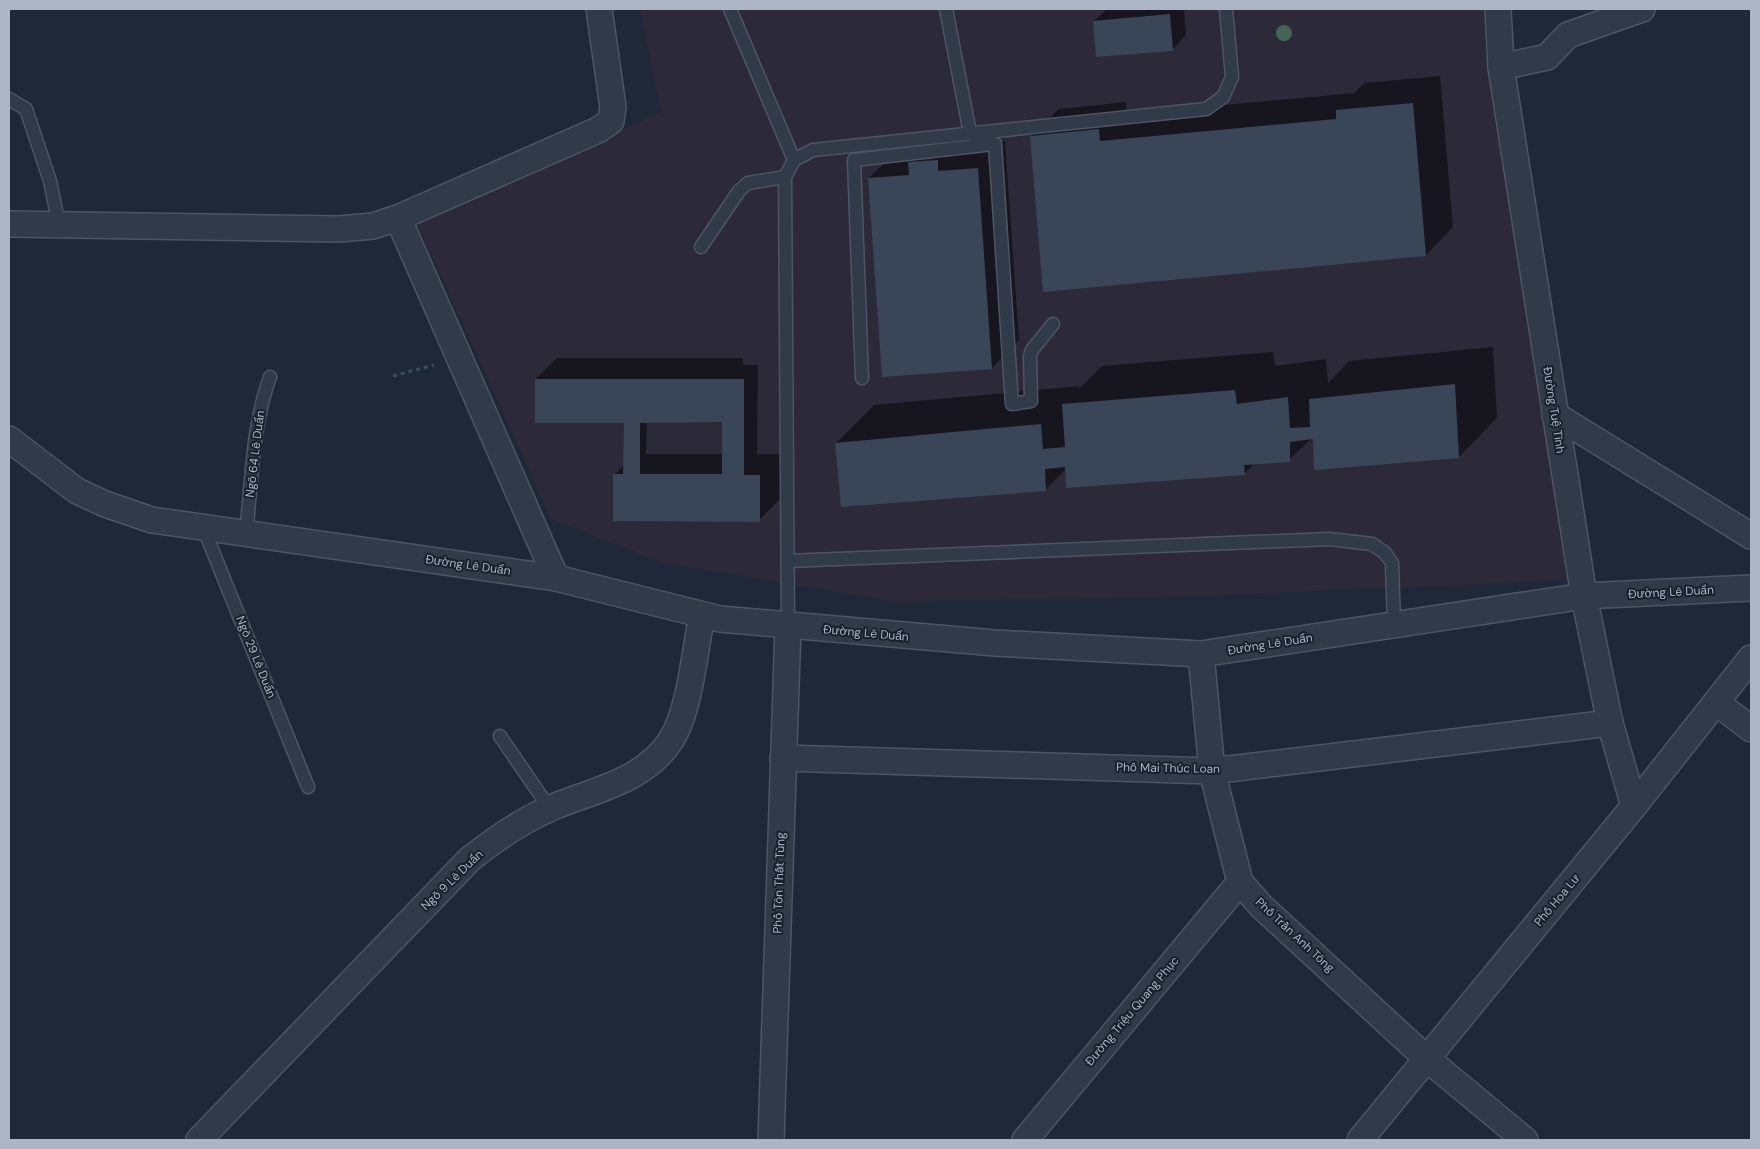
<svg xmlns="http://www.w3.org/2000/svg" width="1760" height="1149" font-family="'DM Sans',sans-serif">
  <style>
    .medical { fill: #2c2a39 }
    .shadow { fill: #0007; fill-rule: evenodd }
    .building { fill: #394658; fill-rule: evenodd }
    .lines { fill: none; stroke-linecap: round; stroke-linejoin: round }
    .service-casing { stroke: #4c5563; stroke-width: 15 }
    .minor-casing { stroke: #4c5563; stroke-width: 28 }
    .path { stroke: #3a5153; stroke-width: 3; stroke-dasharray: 4 4; stroke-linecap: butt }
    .service { stroke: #313a48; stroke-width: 12 }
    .minor { stroke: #313a48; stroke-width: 25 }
    .tree { fill: #436556 }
    .labels { text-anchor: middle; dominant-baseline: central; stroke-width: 4; stroke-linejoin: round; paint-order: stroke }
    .street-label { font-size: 12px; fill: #abb5c5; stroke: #17202c }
  </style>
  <rect width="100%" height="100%" fill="#1e2838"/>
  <path class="medical" d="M640 9H1511L1572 580 1151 598 891 601 663 563 551 519 417 223 661 112Z"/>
  <g class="shadow">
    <path d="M1107 9H1184L1186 35 1172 50 1094 21Z"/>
    <path d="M1440 76 1453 227 1426 255 1031 136 1059 109 1126 102 1127 114 1354 93 1364 83Z"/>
    <path d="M965 133V144L1005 141 1019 340 992 368 883 376 869 178 897 151 923 149 937 135Z"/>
    <path d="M1493 347 1497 418 1459 457 1314 436 1289 460 1255 463 1244 474 1066 469 1045 490 836 443 874 405 1079 386V389L1102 366 1273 352 1275 366 1326 359 1328 383 1349 361Z"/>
    <path d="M557 358H743V365H758L757 454H781L780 499 759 520 614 475 624 465 625 423 536 379ZM724 419 723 454H646L647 421Z"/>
  </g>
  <g class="building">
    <path d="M1170 14 1173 51 1096 57 1093 21Z"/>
    <path d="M1413 103 1426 256 1043 292 1030 136 1099 129 1100 141 1336 119V110Z"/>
    <path d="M938 160V171L978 168 992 369 882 377 868 178 909 175 908 162Z"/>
    <path d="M535 379H744V475H760V522L613 521V474H623L624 423H535ZM722 422V474H640V423Z"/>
    <path d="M1455 384 1459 458 1314 470 1313 439 1290 442V462L1244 465 1245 475 1066 488 1065 467 1045 469 1046 491 841 507 835 443 1041 424 1043 449 1065 447 1062 404 1235 390 1237 404 1288 397 1290 428 1310 427 1309 399Z"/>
  </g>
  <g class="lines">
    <g class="service-casing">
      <g id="service">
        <path d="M730 9 794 160"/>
        <path d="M946 9 970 133 995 144 1012 404 1031 401 1030 356 1032 350 1053 324"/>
        <path d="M9 99 26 109 50 181 59 225"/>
        <path d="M701 247 739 191 748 183 785 177"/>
        <path d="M862 378 854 160 993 144"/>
        <path d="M203 527 308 787"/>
        <path d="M246 533C252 481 252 426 270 377"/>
        <path d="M788 561 1329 539 1372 544 1385 553 1392 563 1394 625"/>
        <path d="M788 626 785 177 794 160 813 150 1206 109 1223 97 1232 77 1226 9"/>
        <path d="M500 736 550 809"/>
      </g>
    </g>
    <g class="minor-casing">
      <g id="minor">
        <path d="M1498 9 1501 67 1584 596 1610 723 1634 806"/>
        <path d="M1501 67 1547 57 1568 35 1642 9"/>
        <path d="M398 218 556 578"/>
        <path d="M9 224 339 229 373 226 400 217 598 130 611 121 613 107 599 9"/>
        <path d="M1555 415 1751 536"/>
        <path d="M9 439 77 491 105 504 152 520 556 578 720 619 995 643 1201 654 1584 596 1751 588"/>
        <path d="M1201 654 1212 771 1240 882 1261 906 1426 1058 1525 1140"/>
        <path d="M1717 703 1751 729"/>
        <path d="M783 758 1212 771 1610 723"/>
        <path d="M199 1140 470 859C495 839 521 821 551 808 593 790 644 782 671 740 690 711 695 649 702 615"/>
        <path d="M771 1140 788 626"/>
        <path d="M1025 1140 1240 882"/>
        <path d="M1360 1140 1634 806 1751 658"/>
      </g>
    </g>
    <path class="path" d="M393 376 434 365"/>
    <use href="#service" class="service"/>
    <use href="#minor" class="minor"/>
  </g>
  <circle class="tree" cx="1284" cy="33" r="8"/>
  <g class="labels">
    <g class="street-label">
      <text transform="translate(1554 410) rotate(81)">Đường Tuệ Tĩnh</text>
      <text transform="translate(255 454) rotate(-83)">Ngõ 64 Lê Duẩn</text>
      <text transform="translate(468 565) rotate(8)">Đường Lê Duẩn</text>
      <text transform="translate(1671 592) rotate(-3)">Đường Lê Duẩn</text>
      <text transform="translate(866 633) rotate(5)">Đường Lê Duẩn</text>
      <text transform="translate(1270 644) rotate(-9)">Đường Lê Duẩn</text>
      <text transform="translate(256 657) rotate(68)">Ngõ 29 Lê Duẩn</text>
      <text transform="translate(1168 768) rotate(1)">Phố Mai Thúc Loan</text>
      <text transform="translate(452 880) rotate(-44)">Ngõ 9 Lê Duẩn</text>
      <text transform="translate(779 883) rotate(-88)">Phố Tôn Thất Tùng</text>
      <text transform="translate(1557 900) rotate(-50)">Phố Hoa Lư</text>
      <text transform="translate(1295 935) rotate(43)">Phố Trần Anh Tông</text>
      <text transform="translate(1132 1011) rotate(-50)">Đường Triệu Quang Phục</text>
    </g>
  </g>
  <rect width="1760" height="1149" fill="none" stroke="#abb5c5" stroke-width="20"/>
</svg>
